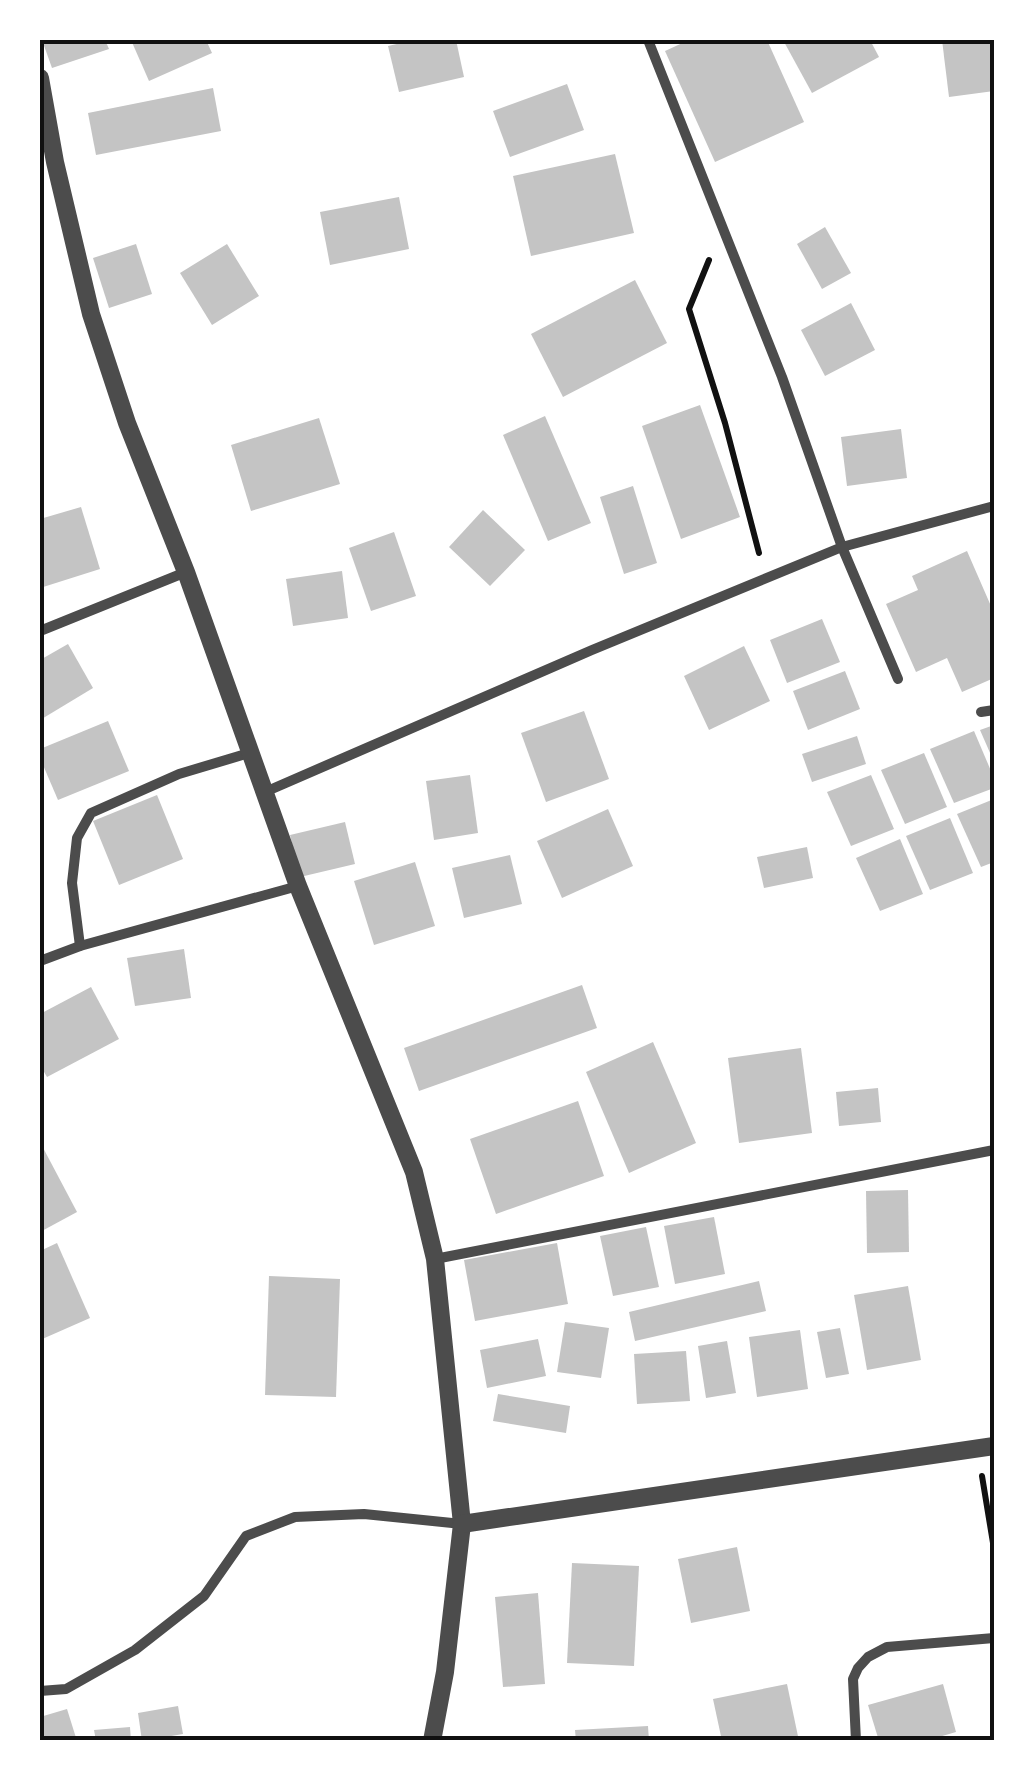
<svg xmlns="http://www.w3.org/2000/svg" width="1034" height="1781" font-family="'Public Sans',sans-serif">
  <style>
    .building { fill: #c4c4c4 }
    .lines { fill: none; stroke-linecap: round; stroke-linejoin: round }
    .path { stroke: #111; stroke-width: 6 }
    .minor { stroke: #4c4c4c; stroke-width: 10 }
    .tertiary { stroke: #4c4c4c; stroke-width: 18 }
    .neatline { fill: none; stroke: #111; stroke-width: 4 }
  </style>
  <rect width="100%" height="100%" fill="#fff"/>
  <g class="building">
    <path d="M42 40H105L109 49 52 68Z"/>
    <path d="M131 40H206L212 53 149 81Z"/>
    <path d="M414 40H456L464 77 399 92 388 46Z"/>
    <path d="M689 40H767L804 122 715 162 665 51Z"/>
    <path d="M783 40H870L879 57 812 93Z"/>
    <path d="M942 40H994V91L949 97Z"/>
    <path d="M567 84 584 130 510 157 493 111Z"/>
    <path d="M213 88 221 131 96 155 88 113Z"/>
    <path d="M615 154 634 233 531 256 513 176Z"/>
    <path d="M399 197 409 249 330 265 320 212Z"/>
    <path d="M825 227 851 273 822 289 797 244Z"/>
    <path d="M136 244 152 294 109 308 93 258Z"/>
    <path d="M227 244 259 296 212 325 180 273Z"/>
    <path d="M635 280 667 343 563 397 531 334Z"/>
    <path d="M851 303 875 350 825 376 801 330Z"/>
    <path d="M700 405 740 517 681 539 642 426Z"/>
    <path d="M545 416 591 523 548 541 503 435Z"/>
    <path d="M319 418 340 484 251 511 231 445Z"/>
    <path d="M901 429 907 478 847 486 841 437Z"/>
    <path d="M633 486 657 563 624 574 600 497Z"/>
    <path d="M81 507 100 569 40 588V519Z"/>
    <path d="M483 510 525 550 490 586 449 547Z"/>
    <path d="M394 532 416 596 371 611 349 548Z"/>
    <path d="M967 551 994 613V678L962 692 947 658 916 672 886 604 918 590 912 576Z"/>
    <path d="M342 571 348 618 293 626 286 579Z"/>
    <path d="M822 619 840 662 787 683 770 640Z"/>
    <path d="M68 644 93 688 40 720V660Z"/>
    <path d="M744 646 770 701 709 730 684 676Z"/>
    <path d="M845 671 860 709 808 730 793 691Z"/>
    <path d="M584 711 609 779 546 802 521 733Z"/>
    <path d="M108 721 129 771 58 800 40 758V749Z"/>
    <path d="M994 725V762L980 730Z"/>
    <path d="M974 731 994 778V788L954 803 930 749Z"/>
    <path d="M857 736 866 764 812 782 802 754Z"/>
    <path d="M924 753 947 807 905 824 881 770Z"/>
    <path d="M470 775 478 833 434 840 426 781Z"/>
    <path d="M871 775 894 829 851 846 827 792Z"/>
    <path d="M157 795 183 859 119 885 93 821Z"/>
    <path d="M994 799V862L981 867 957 814Z"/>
    <path d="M608 809 633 866 562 898 537 841Z"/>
    <path d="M950 818 973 873 930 890 906 836Z"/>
    <path d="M345 822 355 864 300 877 290 835Z"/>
    <path d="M900 839 923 894 880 911 856 858Z"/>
    <path d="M807 847 813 878 764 888 757 857Z"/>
    <path d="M510 855 522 904 464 918 452 868Z"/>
    <path d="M415 862 435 926 374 945 354 881Z"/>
    <path d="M184 949 191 998 135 1006 127 958Z"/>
    <path d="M582 985 597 1028 419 1091 404 1048Z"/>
    <path d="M91 987 119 1039 47 1077 40 1065V1014Z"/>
    <path d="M653 1042 696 1143 629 1173 586 1072Z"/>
    <path d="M801 1048 812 1133 739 1143 728 1058Z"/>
    <path d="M878 1088 881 1122 839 1126 836 1092Z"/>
    <path d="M578 1101 604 1176 496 1214 470 1139Z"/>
    <path d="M40 1142 77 1212 40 1232Z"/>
    <path d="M908 1190 909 1252 867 1253 866 1191Z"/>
    <path d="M714 1217 725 1274 675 1284 664 1226Z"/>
    <path d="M646 1227 659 1287 613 1296 600 1236Z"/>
    <path d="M57 1243 90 1318 40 1340V1251Z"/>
    <path d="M557 1243 568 1304 475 1321 464 1260Z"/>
    <path d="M269 1276 340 1279 336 1397 265 1395Z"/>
    <path d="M759 1281 766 1311 635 1341 629 1312Z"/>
    <path d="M908 1286 921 1360 867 1370 854 1295Z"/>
    <path d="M565 1322 609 1328 601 1378 557 1372Z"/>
    <path d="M840 1328 849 1374 826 1378 817 1332Z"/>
    <path d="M800 1330 808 1389 757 1397 749 1337Z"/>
    <path d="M538 1339 546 1376 487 1388 480 1350Z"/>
    <path d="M727 1341 736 1393 706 1398 698 1346Z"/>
    <path d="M686 1351 690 1401 637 1404 634 1354Z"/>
    <path d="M498 1394 570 1406 566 1433 493 1421Z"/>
    <path d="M737 1547 750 1611 691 1623 678 1559Z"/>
    <path d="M572 1563 639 1566 634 1666 567 1663Z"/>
    <path d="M538 1593 545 1684 503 1687 495 1597Z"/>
    <path d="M787 1684 799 1741H722L713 1699Z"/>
    <path d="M943 1684 956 1732 925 1741H879L868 1705Z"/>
    <path d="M178 1706 183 1734 142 1741 138 1713Z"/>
    <path d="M67 1709 77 1741H44L40 1729V1717Z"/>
    <path d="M648 1726 649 1741H576L575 1730Z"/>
    <path d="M130 1727 131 1741H96L94 1730Z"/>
  </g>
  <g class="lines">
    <g class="path">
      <path d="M709 260 689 309 725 423 759 553"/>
      <path d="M982 1476 994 1549"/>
    </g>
    <g class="minor">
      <path d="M648 40 782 377 842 547 898 679"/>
      <path d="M40 631 186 572"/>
      <path d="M981 712 994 710"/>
      <path d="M265 792 592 650 842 547 994 506"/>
      <path d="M80 946 72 883 77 838 91 813 179 774 249 753"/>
      <path d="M40 961 80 946 298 886"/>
      <path d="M435 1259 994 1150"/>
      <path d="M40 1691 66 1689 135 1650 204 1596 246 1536 295 1517 364 1514 462 1524"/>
      <path d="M856 1741 853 1679 858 1668 868 1657 887 1647 994 1638"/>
    </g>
    <g class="tertiary">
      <path d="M40 78 55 162 91 314 127 423 186 572 298 886 414 1172 435 1259 462 1524 445 1672 432 1741"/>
      <path d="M462 1524 994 1446"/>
    </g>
  </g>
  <rect width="1034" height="1781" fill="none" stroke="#ffffff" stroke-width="85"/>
  <rect x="42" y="42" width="950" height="1696" class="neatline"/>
</svg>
